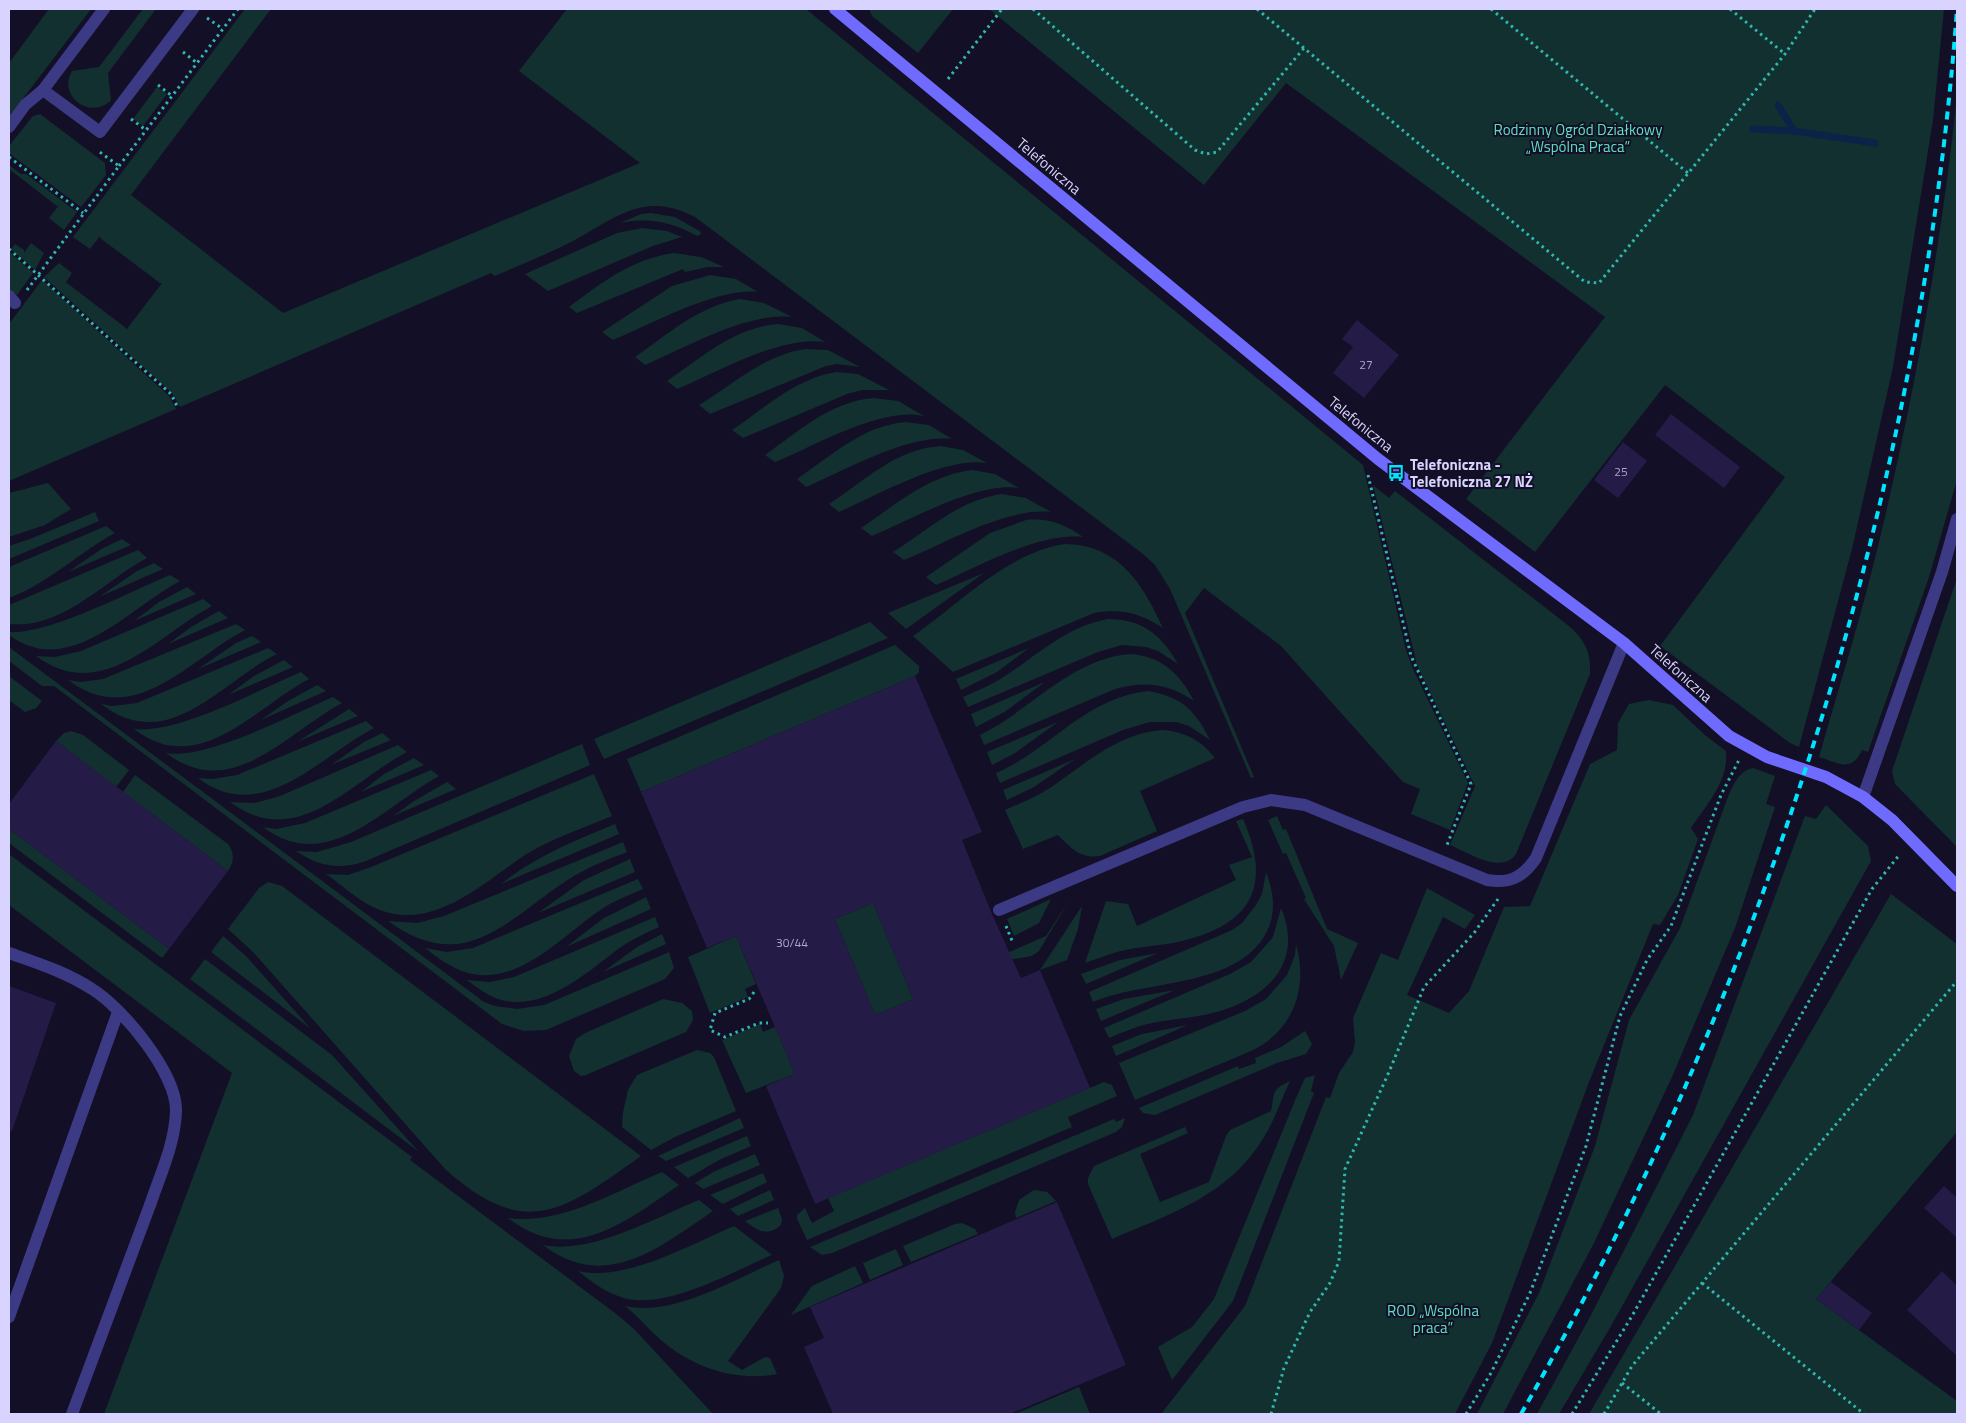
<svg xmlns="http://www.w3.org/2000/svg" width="1966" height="1423" font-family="'Titillium Web',sans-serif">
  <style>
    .green { fill: #12302f }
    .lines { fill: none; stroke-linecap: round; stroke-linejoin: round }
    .stream { stroke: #0c2248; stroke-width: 7 }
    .building { fill: #241b47; fill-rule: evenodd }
    .path { stroke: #2fb8b0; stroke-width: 3; stroke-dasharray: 2.5 4; stroke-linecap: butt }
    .lane { stroke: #3d3a85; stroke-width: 12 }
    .street { stroke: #3d3a85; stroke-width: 12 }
    .secondary { stroke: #6f6bff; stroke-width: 12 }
    .rail { stroke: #00e5ff; stroke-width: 4; stroke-dasharray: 8 6; stroke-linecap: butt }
    .labels { text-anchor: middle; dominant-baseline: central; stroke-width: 4; stroke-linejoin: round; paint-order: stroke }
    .number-label { font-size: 12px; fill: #aca6d1 }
    .park-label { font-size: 15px; fill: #5fe0c0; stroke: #130f26 }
    .street-label { font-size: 15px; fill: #d9d4ff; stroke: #130f26 }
    .poi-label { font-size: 15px; font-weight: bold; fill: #d9d4ff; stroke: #130f26; text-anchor: start }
  </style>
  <rect width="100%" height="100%" fill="#130f26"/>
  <g class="green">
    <path d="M49 9H91L9 117V63Z"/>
    <path d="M143 9H156L108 73 111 100C91 121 57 96 72 71L99 67Z"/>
    <path d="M245 9H271L131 195 283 313 640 163 519 71 567 9H806L1363 465 1406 650 1413 669 1468 783 1450 830 1411 814 1420 789 1403 782 1281 646 1204 588 1185 613 1254 777 1251 778 1170 589 1155 565 1143 554 695 217C642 189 614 220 569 243 545 255 520 265 495 276L491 273 180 407 172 393 44 277 59 263 72 273 65 284 67 283 126 328V330L162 283H160L100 238V236L90 249 73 237Z"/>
    <path d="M869 9H953L918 53 872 16Z"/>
    <path d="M989 9H1944L1933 120 1893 367 1852 549 1799 747 1790 743 1660 646 1785 477 1665 385 1535 552 1466 499 1605 317 1286 83 1204 185Z"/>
    <path d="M157 87 167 94 143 126 133 119Z"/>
    <path d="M1957 96V480L1929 577 1868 752 1862 750C1852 773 1838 763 1819 757 1839 687 1861 617 1878 546 1914 398 1941 247 1957 96Z"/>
    <path d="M40 114 105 163 106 175 81 207 10 154 9 146 33 116Z"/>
    <path d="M9 165 21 174H26L77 212 64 230 49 218 59 205 57 206 9 169Z"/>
    <path d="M651 213 675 217 701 232 700 235 697 236C672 222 649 217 620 223L641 214Z"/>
    <path d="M642 228 667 231 682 237 653 246 548 291 525 274 617 233Z"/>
    <path d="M31 243 44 253 35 270 11 249 15 244 24 250V253Z"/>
    <path d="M9 251 33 273 17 295 9 289Z"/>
    <path d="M674 253 701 257 724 267H708L685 272 683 269 577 313 569 307C602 282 632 259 674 253Z"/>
    <path d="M710 275 736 279 758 292C718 287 652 324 613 340L602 332 672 286Z"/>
    <path d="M42 280 169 396 176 409 9 481V324Z"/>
    <path d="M740 299 764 303 792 317C747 312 687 347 645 365L635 357C668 334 699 306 740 299Z"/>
    <path d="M778 324 802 328 825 342C781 335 718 372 677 389L667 381C703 357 733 328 778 324Z"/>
    <path d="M806 349 828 350 860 367 837 364 826 366 710 414 699 405C734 384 763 355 806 349Z"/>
    <path d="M837 372 858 374 889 390H862L847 394 743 438 732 430C766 407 796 378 837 372Z"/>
    <path d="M873 398 898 401 924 416C882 406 814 446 775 462L765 455C799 431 830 402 873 398Z"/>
    <path d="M905 422 929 425 952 439C908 434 848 469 806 487L797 479C831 456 862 426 905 422Z"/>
    <path d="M941 446 963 450 987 463C944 457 880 494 839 512L829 504C866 480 895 449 941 446Z"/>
    <path d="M973 470 995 474 1019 488C977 482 912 519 872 536L861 528C897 504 928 475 973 470Z"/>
    <path d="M48 483 71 509 45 525 9 537V493Z"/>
    <path d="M1373 485 1389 498 1395 491 1569 626C1585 640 1591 652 1590 674L1516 854C1502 875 1469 853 1450 845L1475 786 1417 665Z"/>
    <path d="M1002 494 1026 498 1051 512C1007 507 945 543 904 560L893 552C929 530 958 500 1002 494Z"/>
    <path d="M95 512 99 521 9 559V546L30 539Z"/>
    <path d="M1026 520C1049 518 1064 524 1083 537 1039 532 977 567 936 585L926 577 990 533Z"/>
    <path d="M106 526 115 533C78 553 49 583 9 598V567Z"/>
    <path d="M122 539 131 545 68 572 103 548Z"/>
    <path d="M1065 544C1119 545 1143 584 1163 628 1141 613 1120 608 1094 613L953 672 913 636C959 604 1008 552 1065 544Z"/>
    <path d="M138 550 147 558C105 580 62 630 9 624V605Z"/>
    <path d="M154 563 163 569 99 597 137 571Z"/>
    <path d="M984 573 906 629 888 613Z"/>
    <path d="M170 575 180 581C129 608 69 680 9 635V632C48 635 131 591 170 575Z"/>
    <path d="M1957 578V847L1895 784 1892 771Z"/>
    <path d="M187 587 196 594 134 621 159 602Z"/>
    <path d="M203 599 212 606C156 636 102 705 36 656L55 657 81 651Z"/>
    <path d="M219 611 228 618 168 644 191 627Z"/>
    <path d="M1108 619C1142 619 1162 635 1178 664L1158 651 1146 647 1122 645 1098 652 968 707 963 697C979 690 994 684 1008 674 1041 652 1068 626 1108 619Z"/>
    <path d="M870 622 888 638 604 759 594 739Z"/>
    <path d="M236 624 245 630C188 660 135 730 68 680L81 682 103 679Z"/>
    <path d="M252 636 261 642 198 669 236 643Z"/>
    <path d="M895 645 919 666V672L915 676 641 792 627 759Z"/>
    <path d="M9 647 484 1002 495 1006 517 1009 544 1005 669 952 674 968 665 979 546 1030 524 1031 502 1024 54 686H42L9 661Z"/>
    <path d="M268 648 277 654C220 682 169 756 101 704L112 706 137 703Z"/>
    <path d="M1029 648 997 672 961 690 956 679Z"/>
    <path d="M1130 654C1162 656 1180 674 1194 701 1168 683 1144 681 1115 689L984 745 980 735C1031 710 1070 659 1130 654Z"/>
    <path d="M284 660 293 667 228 695 254 676Z"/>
    <path d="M301 672 309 679C254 708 199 779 134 729 178 734 258 690 301 672Z"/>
    <path d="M9 676 42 701 36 708 25 712 9 700Z"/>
    <path d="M1045 682 1006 711 976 727 971 714Z"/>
    <path d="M317 685 326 691 261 720 288 701Z"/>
    <path d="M1148 691C1182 697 1195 710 1210 740L1189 726 1176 722H1150L1123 730 1000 783 996 773C1052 749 1084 698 1148 691Z"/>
    <path d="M333 697 342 703C286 733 232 803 166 753 208 760 292 714 333 697Z"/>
    <path d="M1649 700 1673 705 1705 735 1726 751C1729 781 1707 804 1691 828L1698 839 1678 895 1660 925 1653 924 1589 1082 1492 1343 1455 1414H1161L1245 1306 1326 1097 1330 1098 1339 1073 1353 1052 1355 1043 1353 1018 1381 953 1398 960 1427 888 1475 915 1465 929 1443 917 1407 995 1449 1013 1469 991 1504 907 1530 906 1590 764 1617 750 1618 723 1629 704Z"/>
    <path d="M349 709 358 716 297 742Z"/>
    <path d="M366 721 374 728C320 756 262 827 198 778L212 779 237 775Z"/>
    <path d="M1058 722 1015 753 992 765 987 752Z"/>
    <path d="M1163 730C1185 732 1201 740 1215 758L1140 791 1157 831 1100 856C1080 859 1071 848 1058 835L1023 849 1005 810C1023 802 1041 795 1057 783 1090 760 1120 733 1163 730Z"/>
    <path d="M71 731 83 735 129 770 116 787 56 741 64 733Z"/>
    <path d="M382 733 391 740 331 765 364 742Z"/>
    <path d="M582 744 590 765 366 861C340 870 319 867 296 851L317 852 351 842Z"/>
    <path d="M398 745 407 752C350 782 297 852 230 802L255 803 280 796Z"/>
    <path d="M414 758 424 765 361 792 384 774Z"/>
    <path d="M1075 759 1034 787 1007 800 1003 790Z"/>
    <path d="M1753 768 1775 776 1766 804 1775 807 1735 928 1672 1077 1593 1245 1503 1414H1477L1539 1293 1595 1146 1629 1020 1680 928 1729 794C1735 782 1739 771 1753 768Z"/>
    <path d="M431 770 439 776C384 806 328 876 263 827L276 829 305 823Z"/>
    <path d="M594 774 612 816C583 828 551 839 525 855 480 885 428 937 369 905 353 896 340 884 326 874L348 875 371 867Z"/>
    <path d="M135 775 228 844C235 853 234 862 228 871L123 792Z"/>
    <path d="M447 782 456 789 393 816 414 801Z"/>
    <path d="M1826 805 1868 846 1871 861 1611 1326 1559 1414H1537L1591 1315 1693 1115 1805 816 1816 819Z"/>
    <path d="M1277 816 1283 830 1286 829 1327 929 1358 943 1341 980 1334 946 1304 899 1306 898 1286 853 1283 854 1268 820Z"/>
    <path d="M1243 819C1272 885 1253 924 1182 941 1162 946 1141 946 1121 951 1109 954 1097 959 1085 963L1106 901 1128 904 1137 926 1236 880 1229 865 1252 857 1236 821Z"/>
    <path d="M615 824 619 834 501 884C536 856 574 841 615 824Z"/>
    <path d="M9 829 169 949 162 958 9 843Z"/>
    <path d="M623 842 627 852C609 859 591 866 574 876 510 915 468 979 388 921L417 923 444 916Z"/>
    <path d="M9 854 412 1157 410 1160 615 1313 634 1329 713 1414H104L232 1073 9 905Z"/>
    <path d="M630 859 635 872 538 913 584 880Z"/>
    <path d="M1266 872C1273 890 1276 908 1269 927 1243 989 1146 979 1093 1002L1089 992 1232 930 1242 923 1256 905 1262 894Z"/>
    <path d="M638 879 643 889C631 894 619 899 608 905 567 930 522 987 468 973 451 968 438 958 425 948L447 952 473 948Z"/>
    <path d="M268 882 282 886 641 1156C564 1211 526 1241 446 1170L254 953 228 929 259 888Z"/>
    <path d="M1891 894 1957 944V1132L1816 1299 1957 1401V1414H1589Z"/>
    <path d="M646 897 651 909 566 947 604 918Z"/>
    <path d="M1051 899 1039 923 1014 936 1007 919Z"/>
    <path d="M1070 899 1039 951 1032 956 1002 961 1000 956 1046 936Z"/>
    <path d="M873 903 913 999 875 1015 835 919Z"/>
    <path d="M1082 906 1078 929 1067 960 1040 970Z"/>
    <path d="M1281 908C1305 964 1265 1000 1213 1013 1193 1018 1172 1019 1152 1023 1137 1026 1123 1032 1109 1038L1104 1028 1230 974 1251 962 1273 937Z"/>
    <path d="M655 917 659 927C646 933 633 939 621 947 587 972 540 1017 493 997 484 993 475 986 467 980L490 982 514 977Z"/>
    <path d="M662 934 666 944 603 972 637 947Z"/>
    <path d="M223 936 246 956 311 1029 211 952Z"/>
    <path d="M736 936 756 984 745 989 748 997 710 1013 688 957Z"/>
    <path d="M1296 944C1307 983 1297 1022 1262 1045 1247 1054 1229 1060 1213 1067 1187 1078 1161 1089 1135 1100L1119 1063 1245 1011 1266 999 1287 975 1295 955Z"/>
    <path d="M1158 953 1086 984 1081 974 1120 960Z"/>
    <path d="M205 959 332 1055 419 1152 190 979Z"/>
    <path d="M1175 990 1101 1021 1096 1009 1124 999Z"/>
    <path d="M663 999 682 1003 692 1011 693 1020 686 1032 586 1075 581 1076 574 1071 569 1056 576 1039 585 1033Z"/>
    <path d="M760 1024 763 1032 775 1027 795 1074 746 1093 722 1040Z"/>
    <path d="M1188 1025 1116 1056 1112 1046 1142 1034Z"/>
    <path d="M1305 1031 1312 1044 1306 1054 1277 1063 1155 1115 1143 1113 1139 1108 1238 1066 1239 1069 1256 1063 1255 1058 1281 1047Z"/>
    <path d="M697 1050 710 1053 714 1057 736 1111 677 1136 651 1150 622 1127 623 1112 628 1090 637 1075Z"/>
    <path d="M1315 1075 1311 1091 1314 1093 1233 1301 1172 1380 1158 1347 1192 1327 1214 1299 1296 1098 1305 1078Z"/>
    <path d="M1290 1081C1281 1099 1275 1120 1264 1137 1230 1195 1170 1214 1112 1239L1088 1184V1178L1094 1166 1185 1127 1188 1133 1140 1154 1160 1202 1209 1182 1226 1136 1230 1130 1271 1111C1275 1094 1270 1090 1290 1081Z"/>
    <path d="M1104 1082 1112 1085 1117 1096 1068 1117 1072 1127 807 1240 797 1219V1215L805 1208 812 1223 834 1211 828 1198Z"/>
    <path d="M740 1118 744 1128 666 1161 658 1156Z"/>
    <path d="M1125 1118 1122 1127 1116 1132 832 1253 822 1255 810 1247 1114 1119 1116 1122Z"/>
    <path d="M747 1136 751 1146 719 1160 688 1178 674 1167Z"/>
    <path d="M755 1154 760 1165 703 1189 695 1183 715 1171Z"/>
    <path d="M662 1172 679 1185C625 1222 571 1267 508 1218 561 1225 614 1192 662 1172Z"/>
    <path d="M763 1173 767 1182 723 1204 710 1195Z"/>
    <path d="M770 1190 774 1200 738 1216 730 1209Z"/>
    <path d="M1034 1190 1047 1192 1056 1201 1016 1218 1015 1212 1019 1200Z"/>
    <path d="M699 1200 713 1211C660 1247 606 1293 543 1245 591 1255 654 1218 699 1200Z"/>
    <path d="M778 1208 782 1219 781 1225C767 1237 758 1231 745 1221Z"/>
    <path d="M962 1223 975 1229 978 1234 911 1262 903 1246 955 1224Z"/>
    <path d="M734 1226 772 1255C732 1272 666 1310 624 1298 606 1293 592 1282 578 1271 626 1282 689 1245 734 1226Z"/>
    <path d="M896 1249 903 1265 870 1280 863 1263Z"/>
    <path d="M779 1260 784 1276 781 1288 728 1361 742 1370 765 1357 770 1358 777 1374C736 1382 694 1368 662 1341 649 1330 639 1317 625 1306 673 1317 735 1279 779 1260Z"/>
    <path d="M855 1266 863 1283 791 1315 812 1286Z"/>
    <path d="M1079 1387 1090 1414H1015Z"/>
  </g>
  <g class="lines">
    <g class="stream">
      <path d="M1778 105 1794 131"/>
      <path d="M1753 129 1794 131 1875 143"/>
    </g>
  </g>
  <g class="building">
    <path d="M1357 320 1399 355 1364 398 1333 373 1353 347 1342 339Z"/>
    <path d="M1671 414 1740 467 1724 488 1655 435Z"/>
    <path d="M1623 442 1647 461 1618 498 1594 480Z"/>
    <path d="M915 676 982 832 962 840 992 914 1021 978 1040 970 1090 1088 815 1204 766 1086 795 1074 775 1027 736 936 707 948 641 792ZM873 903 913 999 875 1015 835 919Z"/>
    <path d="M56 741 228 871 169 949 9 829V804Z"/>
    <path d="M9 986 56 1003 12 1131 9 1130Z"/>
    <path d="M1944 1186 1957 1198V1238L1924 1208Z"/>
    <path d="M1057 1202 1126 1365 1010 1414H833L804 1347 824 1338 810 1307Z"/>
    <path d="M1942 1271 1957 1286V1356L1907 1310Z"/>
    <path d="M1831 1282 1872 1313 1859 1330 1816 1299Z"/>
  </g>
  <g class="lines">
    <g class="path">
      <path d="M1033 9 1195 150 1206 154 1217 152 1304 48"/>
      <path d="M1257 9 1585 282 1599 283 1785 54 1815 9"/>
      <path d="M1491 9 1688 173"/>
      <path d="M1730 9 1785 54"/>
      <path d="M207 18 223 29"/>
      <path d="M183 52 197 63"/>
      <path d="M948 79 1002 9"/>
      <path d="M158 85 172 96"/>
      <path d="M131 119 146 130"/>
      <path d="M9 157 83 213"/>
      <path d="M119 166 238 9"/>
      <path d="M9 249 171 394 178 408"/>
      <path d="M27 290 119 166 97 150"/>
      <path d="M1368 475 1411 656 1471 784 1447 845"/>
      <path d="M1006 926 1013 943"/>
      <path d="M754 992 749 999 715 1013 710 1030 725 1037 759 1023H768"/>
      <path d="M1702 1283 1864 1414"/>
      <path d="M1622 1383 1661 1414"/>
      <path d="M1271 1414 1284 1368 1310 1312 1330 1283 1339 1261 1345 1169 1389 1072 1424 987 1474 933 1498 899"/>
      <path d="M1466 1414 1491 1373 1530 1293 1586 1146 1620 1016 1647 960 1671 926 1721 795 1739 760"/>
      <path d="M1572 1414 1632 1316 1872 889 1900 854"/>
      <path d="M1604 1414 1632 1366 1957 981"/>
    </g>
    <g class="lane">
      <path d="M104 9 43 90 100 132 193 9"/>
      <path d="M9 127 25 105 43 90"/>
      <path d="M9 296 15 303"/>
      <path d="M999 910 1243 807 1271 800 1305 805 1487 880C1510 884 1523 877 1536 858L1624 643"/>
      <path d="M9 953C37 963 66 972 92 989 123 1008 177 1074 176 1111 175 1144 160 1175 150 1205"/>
      <path d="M9 1317 118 1012"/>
    </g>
    <g class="street">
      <path d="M1863 797 1942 572 1957 519"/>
      <path d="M72 1414 150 1205"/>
    </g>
    <path class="secondary" d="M835 9 1378 459 1624 643 1729 736 1767 757 1826 777 1863 797 1892 820 1957 886"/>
    <path class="rail" d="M1521 1414C1763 991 1921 496 1957 9"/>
  </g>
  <defs>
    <g id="bus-bare" transform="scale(1.35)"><path d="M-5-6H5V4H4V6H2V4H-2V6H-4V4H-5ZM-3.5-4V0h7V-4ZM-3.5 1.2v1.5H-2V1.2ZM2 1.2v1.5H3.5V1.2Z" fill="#00e5ff" stroke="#130f26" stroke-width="2.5" paint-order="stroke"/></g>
  </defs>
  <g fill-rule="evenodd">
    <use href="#bus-bare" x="1396" y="473"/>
  </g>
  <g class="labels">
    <g class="number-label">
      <text x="1366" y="364">27</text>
      <text x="1621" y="471">25</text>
      <text x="792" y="942">30/44</text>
    </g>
    <g class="park-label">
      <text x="1578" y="129">Rodzinny Ogród Działkowy<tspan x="1578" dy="17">„Wspólna Praca”</tspan></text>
      <text x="1433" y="1310">ROD „Wspólna<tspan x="1433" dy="17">praca”</tspan></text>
    </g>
    <g class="street-label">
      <text transform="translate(1049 166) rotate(40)">Telefoniczna</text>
      <text transform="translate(1361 424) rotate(39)">Telefoniczna</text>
      <text transform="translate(1681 673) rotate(42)">Telefoniczna</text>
    </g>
    <g class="poi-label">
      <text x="1410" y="464">Telefoniczna -<tspan x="1410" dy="17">Telefoniczna 27 NŻ</tspan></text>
    </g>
  </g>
  <rect width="1966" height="1423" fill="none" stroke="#d9d4ff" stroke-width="20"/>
</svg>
